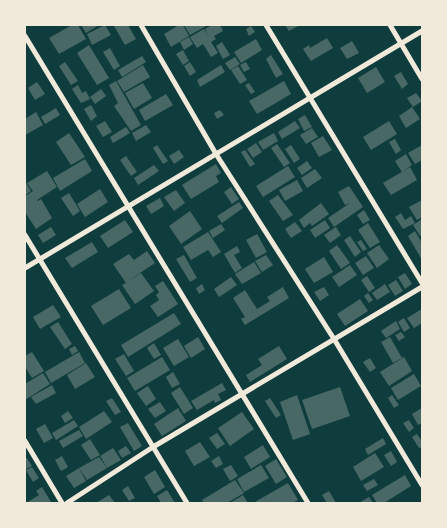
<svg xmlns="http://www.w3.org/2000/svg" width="447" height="528" font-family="Manrope,sans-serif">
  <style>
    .building { fill: #486865 }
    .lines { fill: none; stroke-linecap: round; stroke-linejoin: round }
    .minor { stroke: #f1e9da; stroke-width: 5 }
  </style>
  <rect width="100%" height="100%" fill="#0f3d3e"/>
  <g class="building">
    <path d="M72 25H78L86 39 59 54 49 38Z"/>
    <path d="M81 25H99L86 33Z"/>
    <path d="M105 25 111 35 92 45 87 34Z"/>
    <path d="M115 25H128L136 39 125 45 114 26Z"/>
    <path d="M179 25H183L189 36 171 47 164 34Z"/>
    <path d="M184 25H208L190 35Z"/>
    <path d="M212 25H220L223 31 214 36 216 39 211 42 218 53 211 57 203 44 197 48 190 37 204 29 208 36 205 29Z"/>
    <path d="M285 25H300L289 31Z"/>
    <path d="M251 26 255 32 249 36 246 29Z"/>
    <path d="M189 37 193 44 184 50 180 42Z"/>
    <path d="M327 38 333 48 311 61 303 49 309 45 310 48Z"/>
    <path d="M256 39 262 50 241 63 234 52Z"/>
    <path d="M352 41 359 53 347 59 340 48Z"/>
    <path d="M222 42 230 55 223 59 216 46Z"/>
    <path d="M89 45 109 78 97 85 77 53Z"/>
    <path d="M110 48 120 66 114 70 103 52Z"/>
    <path d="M183 50 189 61 183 65 176 54Z"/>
    <path d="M271 55 283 74 276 78 266 59Z"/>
    <path d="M142 56 146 62 122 77 118 70Z"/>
    <path d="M235 57 240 64 230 70 225 63Z"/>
    <path d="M65 62 78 81 71 85 59 66Z"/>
    <path d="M190 62 196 72 190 76 184 66Z"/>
    <path d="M246 62 250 69 244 72 240 65Z"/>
    <path d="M143 65 150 77 124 92 117 81Z"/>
    <path d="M221 65 225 72 200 87 197 80Z"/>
    <path d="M238 66 247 80 240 84 231 70Z"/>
    <path d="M376 67 385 82 367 93 358 78Z"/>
    <path d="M401 72 408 84 402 89 394 76Z"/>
    <path d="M116 81 141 125 131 131 114 106 118 103 109 85Z"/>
    <path d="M284 81 291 94 257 114 249 101Z"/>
    <path d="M37 82 45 94 35 100 28 88Z"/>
    <path d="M143 83 152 98 134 109 125 93Z"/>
    <path d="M249 83 255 92 251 94 245 85Z"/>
    <path d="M78 85 82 93 86 91 90 99 81 103 72 89Z"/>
    <path d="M101 89 106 96 95 104 90 97Z"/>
    <path d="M416 93 422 101 413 107 407 98Z"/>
    <path d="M166 94 173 105 145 121 139 110Z"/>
    <path d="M91 105 97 116 91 121 84 109Z"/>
    <path d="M412 107 420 119 406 128 399 116Z"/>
    <path d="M56 108 60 115 45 124 41 117Z"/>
    <path d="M220 110 224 115 217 119 214 113Z"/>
    <path d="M36 112 43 125 25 135V119Z"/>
    <path d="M305 115 312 127 304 131 298 119Z"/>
    <path d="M105 121 112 132 103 137 96 126Z"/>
    <path d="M295 121 300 128 282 139 278 132Z"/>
    <path d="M389 121 397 134 371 150 363 137Z"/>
    <path d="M146 125 151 132 136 141 132 133Z"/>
    <path d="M126 127 130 133 113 143 110 137Z"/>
    <path d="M312 128 318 137 306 144 300 135Z"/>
    <path d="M69 133 85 157 71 165 56 142Z"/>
    <path d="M274 133 278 141 263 150 258 142Z"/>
    <path d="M323 136 332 150 319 157 311 143Z"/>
    <path d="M395 139 401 150 396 154 389 142Z"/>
    <path d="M256 143 262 152 253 158 247 149Z"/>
    <path d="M277 144 290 163 284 167 271 148Z"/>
    <path d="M157 145 168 161 163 164 153 148Z"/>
    <path d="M291 145 300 159 294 163 285 149Z"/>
    <path d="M422 145V160L415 164 408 153Z"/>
    <path d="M179 150 184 157 174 164 169 156Z"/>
    <path d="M245 150 255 164 250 167 241 152Z"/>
    <path d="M406 154 412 165 402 172 395 161Z"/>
    <path d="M126 156 137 172 131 176 120 160Z"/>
    <path d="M85 159 92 171 60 191 53 178Z"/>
    <path d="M307 161 312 168 302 175 297 168Z"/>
    <path d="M216 164 221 173 216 176 219 182 191 199 182 185Z"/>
    <path d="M154 165 159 171 138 185 134 178Z"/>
    <path d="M288 166 295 177 263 197 256 186Z"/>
    <path d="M410 167 417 180 391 195 383 183Z"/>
    <path d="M315 169 322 178 307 188 301 178Z"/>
    <path d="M47 171 57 187 37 200 38 201 41 199 52 218 36 229 25 212V196L33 191 27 183Z"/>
    <path d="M297 180 303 191 285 201 279 190Z"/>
    <path d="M25 181 31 191 25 195Z"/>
    <path d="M349 186 363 207 334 227 328 218 350 203 345 205 338 192Z"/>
    <path d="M231 187 239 199 232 204 224 192Z"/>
    <path d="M100 189 108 202 85 217 77 204Z"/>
    <path d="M176 190 185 203 174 211 164 197Z"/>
    <path d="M69 193 80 211 73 216 61 198Z"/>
    <path d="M278 195 293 215 283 221 269 201Z"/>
    <path d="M160 198 164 206 151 214 146 206Z"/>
    <path d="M422 200V217L417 220 409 207Z"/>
    <path d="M239 202 243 208 222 223 217 216Z"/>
    <path d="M321 203 329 214 312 226 310 223 304 228 299 220Z"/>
    <path d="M364 210 370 220 363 224 357 215Z"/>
    <path d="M190 211 202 229 181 244 169 226Z"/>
    <path d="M401 213 405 220 411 216 415 223 403 229 395 217Z"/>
    <path d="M422 219V234L420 236 413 225Z"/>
    <path d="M125 220 133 232 108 248 100 236Z"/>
    <path d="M325 220 330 228 315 238 310 230Z"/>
    <path d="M295 222 302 231 291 238 285 229Z"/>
    <path d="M368 223 380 242 370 248 358 230Z"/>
    <path d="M221 224 225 230 213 238 209 231Z"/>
    <path d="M51 227 56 235 43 243 38 235Z"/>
    <path d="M336 227 341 235 330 243 324 235Z"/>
    <path d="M415 231 422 243V260L408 236Z"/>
    <path d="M208 232 221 252 213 257 208 250 191 260 183 247Z"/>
    <path d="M257 234 267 252 256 258 246 240Z"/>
    <path d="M350 236 361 252 355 257 344 240Z"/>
    <path d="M361 240 367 249 363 251 357 242Z"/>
    <path d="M92 242 98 252 72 268 65 258Z"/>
    <path d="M337 245 350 263 341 269 329 251Z"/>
    <path d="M379 245 389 259 377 268 367 253Z"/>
    <path d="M237 246 240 252 234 255 242 268 235 273 224 254Z"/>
    <path d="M147 251 155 263 128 281 141 273 154 291 135 304 122 285 126 283 113 264 129 254 134 260Z"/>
    <path d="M184 255 197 278 190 282 176 259Z"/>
    <path d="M266 255 273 265 262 272 255 261Z"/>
    <path d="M366 256 374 268 363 275 355 263Z"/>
    <path d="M324 257 333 272 314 283 305 269Z"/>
    <path d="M254 262 261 273 242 284 235 274Z"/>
    <path d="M350 265 357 275 339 287 332 277Z"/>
    <path d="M405 273 412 284 405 289 398 277Z"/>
    <path d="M367 276 375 288 369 292 361 280Z"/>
    <path d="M231 277 237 285 219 297 214 289Z"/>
    <path d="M396 280 403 291 395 296 388 285Z"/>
    <path d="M163 281 178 304 158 317 150 306 159 300 156 295 159 292 155 286Z"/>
    <path d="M202 284 205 290 199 294 196 288Z"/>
    <path d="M385 284 390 292 377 300 372 293Z"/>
    <path d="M283 287 289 298 245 325 241 319 245 317 233 298 245 290 257 309 270 301 267 297Z"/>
    <path d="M324 287 329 295 320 301 314 292Z"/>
    <path d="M119 289 131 308 103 325 91 306Z"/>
    <path d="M368 293 373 300 369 303 364 296Z"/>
    <path d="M360 299 368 311 345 326 337 314Z"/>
    <path d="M53 305 61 317 40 329 33 317Z"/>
    <path d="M422 309V323L414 328 407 318Z"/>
    <path d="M174 313 181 324 128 357 121 345Z"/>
    <path d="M404 318 410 328 404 332 398 322Z"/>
    <path d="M396 321 400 329 386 338 381 331Z"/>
    <path d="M58 322 72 344 65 349 50 327Z"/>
    <path d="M401 332 405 337 399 341 395 335Z"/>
    <path d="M198 337 205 349 191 358 184 346Z"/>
    <path d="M390 337 402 358 393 363 381 342Z"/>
    <path d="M178 339 189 357 174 366 163 348Z"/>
    <path d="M154 343 161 355 154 359 147 348Z"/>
    <path d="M75 346 78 351 72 355 69 349Z"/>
    <path d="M279 346 287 359 250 382 246 375 262 365 258 359Z"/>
    <path d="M32 352 44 371 32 378 25 367V356Z"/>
    <path d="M79 352 85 363 51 383 45 372Z"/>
    <path d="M124 354 134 371 126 376 115 359Z"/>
    <path d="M162 357 170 370 135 391 127 378Z"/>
    <path d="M404 357 412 371 389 386 380 372Z"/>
    <path d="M370 358 376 368 370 372 363 362Z"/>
    <path d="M86 363 95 377 75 389 67 375Z"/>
    <path d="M173 372 180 384 172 388 166 377Z"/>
    <path d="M43 373 50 384 25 400V384Z"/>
    <path d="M414 374 421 386 398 400 391 388Z"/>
    <path d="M222 383 226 390 218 394 221 400 215 403 214 400 197 410 191 401Z"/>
    <path d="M52 385 56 393 36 404 31 397Z"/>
    <path d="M148 386 156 399 146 406 137 393Z"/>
    <path d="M180 387 193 408 184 414 171 393Z"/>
    <path d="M340 387 350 416 312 429 302 400Z"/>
    <path d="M297 395 310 434 293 440 280 402Z"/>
    <path d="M392 395 399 405 394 408 388 398Z"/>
    <path d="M112 398 121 412 115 415 106 401Z"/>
    <path d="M270 398 281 415 276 418 265 401Z"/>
    <path d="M160 402 166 411 155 418 148 409Z"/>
    <path d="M178 408 186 421 162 436 154 424Z"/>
    <path d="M422 408V423L418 425 412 414Z"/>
    <path d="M68 411 73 418 65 423 61 416Z"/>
    <path d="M104 411 112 422 86 439 79 427Z"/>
    <path d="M242 412 254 429 230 446 218 428Z"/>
    <path d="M74 420 78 426 56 440 52 433Z"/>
    <path d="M409 420 414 428 409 432 403 423Z"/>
    <path d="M128 423 142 446 134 451 120 427Z"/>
    <path d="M45 424 53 438 44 443 36 429Z"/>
    <path d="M79 430 83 436 63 448 59 441Z"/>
    <path d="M217 433 225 444 217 449 209 438Z"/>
    <path d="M417 434 422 441V447L419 448 412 437Z"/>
    <path d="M383 438 386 444 368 455 365 449Z"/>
    <path d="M90 439 100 455 91 460 81 445Z"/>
    <path d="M200 442 210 457 194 466 185 451Z"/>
    <path d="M263 445 270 457 251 469 244 457Z"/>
    <path d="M126 446 131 453 122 458 118 451Z"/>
    <path d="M113 448 121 460 107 468 100 456Z"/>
    <path d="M391 451 397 462 391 466 384 455Z"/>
    <path d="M375 453 384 467 361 481 353 467Z"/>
    <path d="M62 456 68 467 61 471 55 460Z"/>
    <path d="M219 456 223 464 216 468 211 461Z"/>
    <path d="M99 457 107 468 87 480 79 468Z"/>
    <path d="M27 458 32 466 26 469 25 459Z"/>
    <path d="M276 459 287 477 276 484 265 466Z"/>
    <path d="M231 465 238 476 230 481 223 469Z"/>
    <path d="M261 465 269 478 244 492 237 479Z"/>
    <path d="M32 467 39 478 33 482 26 470Z"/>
    <path d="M79 468 86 481 74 488 66 476Z"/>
    <path d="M155 470 165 487 154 494 144 477Z"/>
    <path d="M405 475 411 486 384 503H377L372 495Z"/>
    <path d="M374 479 378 485 367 491 363 485Z"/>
    <path d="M235 480 244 493 227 503H204L202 500Z"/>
    <path d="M288 483 298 500 292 503H253Z"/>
    <path d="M128 486 135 498 129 501 122 490Z"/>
    <path d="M42 487 51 502 26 503 39 495 36 491Z"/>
    <path d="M167 490 175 503H161L157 496Z"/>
    <path d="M329 491 336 503H327L322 495Z"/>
    <path d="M109 495 115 503H96Z"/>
    <path d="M243 495 248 503H230Z"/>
    <path d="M369 497 373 503H359Z"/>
  </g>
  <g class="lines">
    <g class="minor">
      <path d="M141 25 216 154 334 339 422 485"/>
      <path d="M266 25 422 283"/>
      <path d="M390 25 422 79"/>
      <path d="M25 36 308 503"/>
      <path d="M25 235 187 503"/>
      <path d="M25 268 422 31"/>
      <path d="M25 441 62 503"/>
      <path d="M67 503 153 447 422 287"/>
    </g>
  </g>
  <rect width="447" height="528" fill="none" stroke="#f1e9da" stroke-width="52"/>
</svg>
